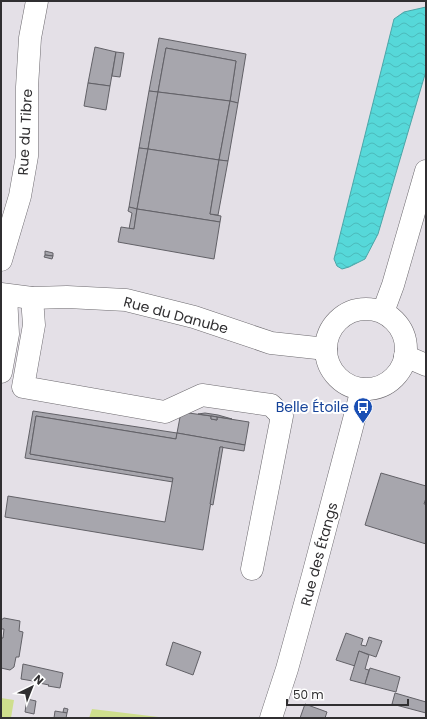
<svg xmlns="http://www.w3.org/2000/svg" width="427" height="719" font-family="Poppins,sans-serif">
  <style>
    .green { fill: #cede8d }
    .water { fill: url(#water-waves); stroke: #4ba5a7 }
    .building { fill: #a7a6ad; stroke: #626167 }
    .lines { fill: none; stroke-linecap: round; stroke-linejoin: round }
    .minor-casing { stroke: #6d6a6f; stroke-width: 23 }
    .major-casing { stroke: #6d6a6f; stroke-width: 23 }
    .minor { stroke: #fff; stroke-width: 22 }
    .major { stroke: #fff; stroke-width: 22 }
    .labels { text-anchor: middle; dominant-baseline: central; stroke-width: 4; stroke-linejoin: round; paint-order: stroke }
    .street-label { font-size: 14px; fill: #302f31; stroke: #fff }
    .transit-label { font-size: 14px; fill: #164399; stroke: #fff; text-anchor: end }
  </style>
  <defs>
    <pattern id="water-waves" width="16" height="10" patternUnits="userSpaceOnUse"><rect width="16" height="10" fill="#56d8d9"/><path d="M0 5q4-4 8 0t8 0" fill="none" stroke="#4bbabb"/></pattern>
  </defs>
  <rect width="100%" height="100%" fill="#e4e0e7"/>
  <g class="green">
    <path d="M1 698 14 700 11 718H1Z"/>
    <path d="M92 709 167 718H89Z"/>
  </g>
  <path class="water" d="M426 7V71L378 234 365 259 349 267 342 269 337 266 334 259 394 19 404 12Z"/>
  <g class="building">
    <path d="M159 38 246 54 238 103 230 101 236 61 166 48 158 92 149 91Z"/>
    <path d="M95 47 116 52 110 86 88 83Z"/>
    <path d="M166 48 236 61 230 101 158 92Z"/>
    <path d="M116 52 124 53 120 77 112 76Z"/>
    <path d="M88 83 110 86 106 110 84 106Z"/>
    <path d="M149 91 158 92 148 149 139 148Z"/>
    <path d="M158 92 230 101 219 160 148 149Z"/>
    <path d="M230 101 238 103 228 161 219 160Z"/>
    <path d="M139 148 148 149 137 209 129 207Z"/>
    <path d="M148 149 219 160 210 214 221 216 220 222 137 209Z"/>
    <path d="M219 160 228 161 218 215 210 214Z"/>
    <path d="M129 207 137 209 134 229H129L132 213 128 211Z"/>
    <path d="M137 209 220 222 214 259 118 242 121 227 134 229Z"/>
    <path d="M45 251 53 253V256L45 255Z"/>
    <path d="M45 255 53 256 52 259 44 257Z"/>
    <path d="M33 411 177 433 176 439 36 416 30 454 173 478V482L25 458Z"/>
    <path d="M181 412 211 416V419L217 420V417L249 422 245 445 177 433Z"/>
    <path d="M198 414 205 413 218 415 232 419Z"/>
    <path d="M36 416 176 439 177 433 245 445 244 451 220 447 203 550 5 517 8 496 165 522 173 478 30 454Z"/>
    <path d="M211 416 217 417V420L211 419Z"/>
    <path d="M220 447H223L213 505 210 504Z"/>
    <path d="M381 473 426 486V498L424 504H426V544L365 525Z"/>
    <path d="M4 618 20 621 19 631 23 632 19 657H16L14 667 10 670 1 668V638H3L4 629H1V620Z"/>
    <path d="M346 633 363 639 361 645 366 646 369 637 382 641 376 657 359 651 355 666 336 660Z"/>
    <path d="M173 642 201 652 193 675 166 665Z"/>
    <path d="M359 651 369 655 365 669 369 670 365 684 350 680Z"/>
    <path d="M23 664 63 673 60 688 48 686 49 685 39 683V682L21 679Z"/>
    <path d="M370 668 400 677 396 692 365 684Z"/>
    <path d="M395 693 426 702V713L392 704Z"/>
    <path d="M27 699 36 701 34 714 25 712Z"/>
    <path d="M305 704 327 712 325 718H300Z"/>
    <path d="M64 708 68 709 67 713 63 712Z"/>
    <path d="M55 711 67 713 66 718H54Z"/>
  </g>
  <g class="lines">
    <g class="minor-casing">
      <g id="minor">
        <path d="M1 260 20 196 27 156V87L30 38 37 1"/>
        <path d="M1 294 32 298 67 297 126 300 194 317 271 343 326 349"/>
        <path d="M32 298 34 325 23 387 165 412 202 395 271 405 282 416 252 569"/>
        <path d="M405 356 426 365"/>
        <path d="M1 372 8 334 6 295"/>
      </g>
    </g>
    <g class="major-casing">
      <g id="major">
        <circle cx="366" cy="349" r="40"/>
        <path d="M383 312 393 285 426 171"/>
        <path d="M271 718 287 669 313 575 362 389"/>
      </g>
    </g>
    <use href="#minor" class="minor"/>
    <use href="#major" class="major"/>
  </g>
  <defs>
    <g id="bus-pin" transform="scale(1)"><path d="M0 17L-7.5 6A9.5 9.5 0 1 1 7.5 6Z" fill="#1a4fb4" stroke="#fff"/><path d="M-5-6H5V4H4V6H2V4H-2V6H-4V4H-5ZM-3.5-4V0h7V-4ZM-3.5 1.2v1.5H-2V1.2ZM2 1.2v1.5H3.5V1.2Z" fill="#fff"/></g>
  </defs>
  <g fill-rule="evenodd">
    <use href="#bus-pin" x="363" y="407"/>
  </g>
  <g class="labels">
    <g class="street-label">
      <text transform="translate(25 132) rotate(-87)">Rue du Tibre</text>
      <text transform="translate(176 315) rotate(15)">Rue du Danube</text>
      <text transform="translate(319 554) rotate(-75)">Rue des Étangs</text>
    </g>
    <g class="transit-label">
      <text x="349" y="407">Belle Étoile</text>
    </g>
  </g>
  <rect width="427" height="719" fill="none" stroke="#302f31" stroke-width="4"/>
  <g transform="translate(32 687) rotate(43)" stroke="#ffffff" stroke-width="3" paint-order="stroke">
  <path d="M0-3L7 15L0 10L-7 15Z" fill="#302f31"/>
  <text y="-6" font-size="11" font-weight="bold" text-anchor="middle" fill="#302f31">N</text>
  </g>
  <path d="M287 699v6h121v-6" fill="none" stroke="#302f31" stroke-width="2"/>
  <text x="293" y="699" font-size="12" fill="#302f31" stroke="#ffffff" stroke-width="3" paint-order="stroke">50 m</text>
</svg>
